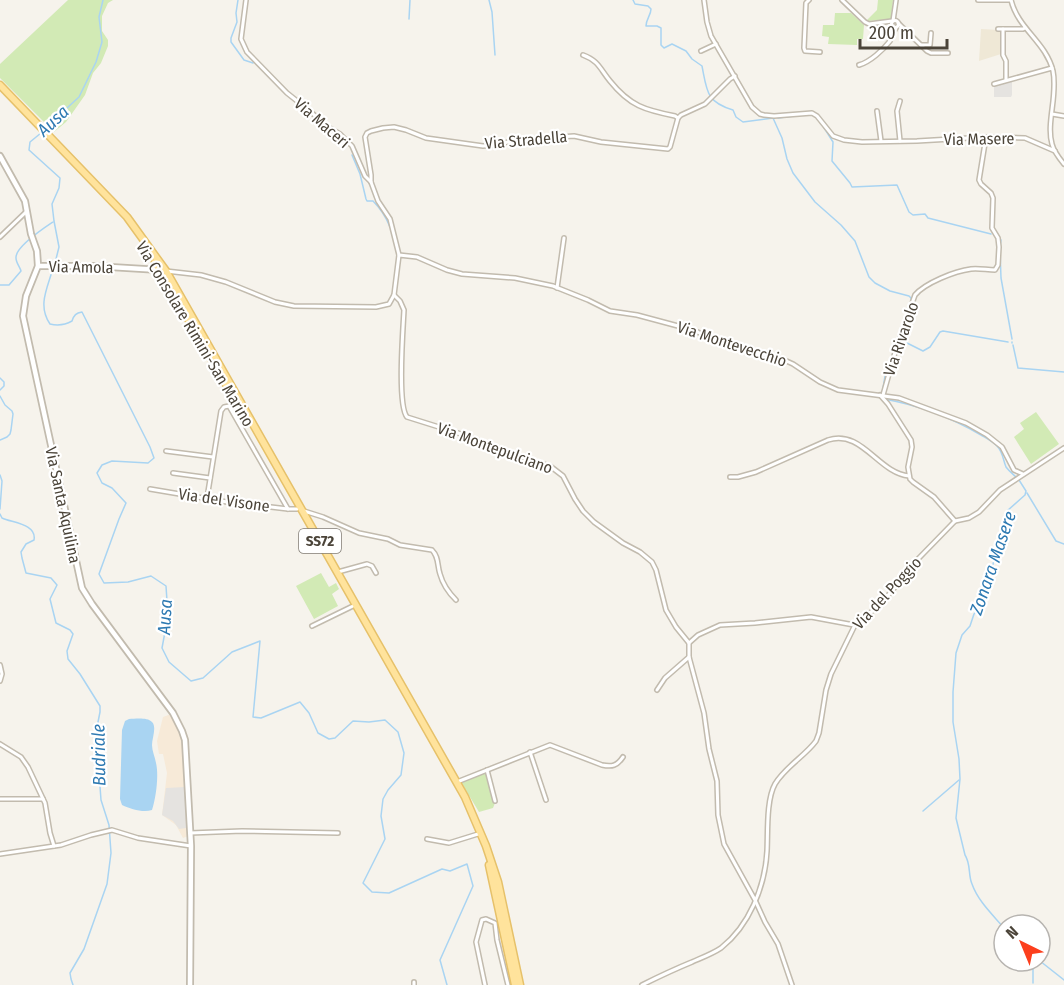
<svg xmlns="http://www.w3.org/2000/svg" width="1064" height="985" font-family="'Fira Sans Condensed',sans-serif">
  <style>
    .commercial { fill: #f7ead8 }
    .education { fill: #efe8d6 }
    .green { fill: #d2eab5 }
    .parking { fill: #e5e3e0 }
    .water { fill: #a9d4f2 }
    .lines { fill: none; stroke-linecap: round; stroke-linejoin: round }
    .stream { stroke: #a9d4f2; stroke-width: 1.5 }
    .minor-casing { stroke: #c2bbae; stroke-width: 6 }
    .tertiary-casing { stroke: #c2bbae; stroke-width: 8 }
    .primary-casing { stroke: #e6c16a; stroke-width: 9 }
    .minor { stroke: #fff; stroke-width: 3 }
    .tertiary { stroke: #fff; stroke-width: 4.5 }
    .primary { stroke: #ffe39c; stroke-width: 6 }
    .labels { text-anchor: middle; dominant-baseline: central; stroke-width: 4.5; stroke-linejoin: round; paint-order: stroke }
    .shield { fill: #fff; stroke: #817c74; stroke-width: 1.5 }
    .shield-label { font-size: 15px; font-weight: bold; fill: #4b4439 }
    .street-label { font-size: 16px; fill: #4b4439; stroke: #fff }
    .water-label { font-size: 18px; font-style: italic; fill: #2e7ab2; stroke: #fff }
  </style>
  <rect width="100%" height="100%" fill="#f6f3ec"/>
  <path class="commercial" d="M171 714 176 722 183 740 186 770 188 836 183 838 176 825 162 815 167 773 163 754H159L157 741 163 717Z"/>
  <path class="education" d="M981 29 999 30 1002 32 1001 54 979 61Z"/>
  <g class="green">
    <path d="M68 0H113L108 3 102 16V31L108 40V46L101 63 93 73 85 95 66 122 54 132 0 78V64Z"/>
    <path d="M878 0H893L891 19 887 20 866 21 877 10Z"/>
    <path d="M835 13H851L864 25 863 39H857V45L828 44 829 37 822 36 823 25H834Z"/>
    <path d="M1036 412 1059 444 1031 464 1014 437 1024 429 1020 423Z"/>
    <path d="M321 573 329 587 336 583 339 589 332 594 338 606 314 619 296 586Z"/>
    <path d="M486 772 495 803 493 808 479 812 461 782Z"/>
  </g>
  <g class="parking">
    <path d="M1012 80V95L1011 97H994V85Z"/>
    <path d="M185 787 186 828 179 829 173 821 162 815 166 788Z"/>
  </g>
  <path class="water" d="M129 719C135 719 147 717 152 722 157 727 152 738 152 745 152 751 155 757 156 763 159 775 156 798 152 810 143 813 131 809 122 805L120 799 122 730 125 721Z"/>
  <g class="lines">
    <g class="stream">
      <path d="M238 0 236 13 237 22 231 38V42L244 60 253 63"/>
      <path d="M489 0 492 12 495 55"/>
      <path d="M633 0 635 4 648 6 651 9C651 15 646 19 646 26H657L661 28V45L664 48 672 44 686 51 692 59 702 66C707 91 706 102 733 110L736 117 743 122 773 118 782 138 787 159 793 173 815 202 841 225 855 241 869 277 875 283 890 291 909 296 911 298V301L885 376 882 394"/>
      <path d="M409 19 410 0"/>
      <path d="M778 118 802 115"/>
      <path d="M823 126 833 142 832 161 850 183 852 187 897 185 909 212 913 215 925 214 928 218 991 234"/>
      <path d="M44 129 79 97 96 62 102 42 99 17 103 0"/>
      <path d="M41 133 30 142 29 150 60 178 59 188 52 204 54 221 59 247 55 263"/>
      <path d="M352 155 360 174 366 199 367 201H373C381 209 386 217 390 227"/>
      <path d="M1000 246 1001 240"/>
      <path d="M1000 250 1001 278 1012 339"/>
      <path d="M53 268C48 287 37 305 50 324 58 326 65 325 72 321 74 315 76 313 82 312L150 447 154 458 148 463 112 461 102 465 97 473 102 483 112 488 126 503 119 519 99 574 104 583 128 582 151 576 166 586 168 616 162 648 169 662 191 681 203 678 232 652 260 641 253 717 261 718 300 702 309 713 318 733 329 739 335 738 353 721 369 722 385 720 398 732 404 753 401 775 388 790 383 799 381 816 385 839 363 883 372 892 389 893 442 869 450 871 467 864 473 886 440 960 447 985"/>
      <path d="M0 285H9L21 271C20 267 16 263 16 258 15 247 44 228 53 222"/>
      <path d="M903 341 923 351 930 347 940 332 943 331 1008 342"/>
      <path d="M1012 342V343"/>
      <path d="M1013 345 1018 368 1064 372"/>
      <path d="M0 378 4 382V386L0 390"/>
      <path d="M0 396 5 405 12 411 13 414 11 430 10 434 7 437 0 440"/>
      <path d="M884 399C918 405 952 418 981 435 986 438 992 441 997 446 1003 452 1003 460 1006 467 1009 471 1013 474 1016 477"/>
      <path d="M0 475 2 481 0 509"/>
      <path d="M1027 493 1056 541 1064 544"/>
      <path d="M0 514 2 518C13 523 37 524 34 540L26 544 21 552 22 558 26 573 51 578 57 585 50 599 56 623 70 630 73 634 67 651 68 659 80 674 100 706V712L96 732 101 800 109 825 111 853 107 884 84 949 70 973 71 979 73 985"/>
      <path d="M923 811 959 780"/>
      <path d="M1004 928C992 914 978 901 972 884 968 875 971 864 965 855L956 818 960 779 959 759 953 722V692L956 653 962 635 970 626 974 614 982 606 1007 511 1025 495 1026 491 1019 480"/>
      <path d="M1033 961V983"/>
      <path d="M1040 961 1064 980"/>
    </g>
    <g class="minor-casing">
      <g id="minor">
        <path d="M246 0 241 39 247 52 287 93 311 112 325 125 340 134 352 146 365 176 371 182 378 201 390 219 399 255"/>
        <path d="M704 0 707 22 711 36 752 107 760 114 764 115 774 116 812 113 817 116 833 136 844 140 862 142 917 141 986 137 1025 138 1055 151"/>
        <path d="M809 0 806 3 804 48 805 51 820 52"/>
        <path d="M842 0 865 22 869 24 892 21"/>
        <path d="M978 0H1011"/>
        <path d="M1011 0C1018 29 1046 42 1053 71 1058 95 1046 123 1052 144 1054 152 1059 158 1064 164"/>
        <circle cx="895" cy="24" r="3.5"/>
        <path d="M893 21 896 0"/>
        <path d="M898 23 927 51 931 53H948"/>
        <path d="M998 29H1023L1025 28"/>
        <path d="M1003 29V55L1006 61V80"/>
        <path d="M921 45H930L931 33"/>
        <path d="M701 51 716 44"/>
        <path d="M583 55C599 61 600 69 610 81 630 106 645 110 675 116L678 118"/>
        <path d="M859 65C870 62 883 50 890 41 892 37 893 32 896 28"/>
        <path d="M994 84 1052 68"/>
        <path d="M900 101 897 111 900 141"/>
        <path d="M877 111 881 141"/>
        <path d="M1052 114 1064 116"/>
        <path d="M371 182V175L365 137 367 133 371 131 383 128 394 127 406 130 426 138 483 146 496 145 516 140 574 136 601 142 668 149 670 147 678 118 681 115 705 104 730 79 735 76"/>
        <path d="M0 237 26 212"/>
        <path d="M166 271 201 275 226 282 275 302 294 306 376 307 389 304 394 295 399 255 417 257 447 270 462 274 515 278 553 286 588 300 610 311 637 315 693 330 733 348 782 359 793 364 820 382 838 390 899 398 966 423 987 435 1002 447 1014 470 1023 474"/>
        <path d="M557 288 564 238"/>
        <path d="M394 295 400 301 404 310C403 330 397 405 407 417L458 433 521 457 550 466 563 476 575 499 583 511 594 522 623 543 640 552 652 562 656 570 666 610 676 627 689 643V657L704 713 709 749 717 781 718 815 724 844 755 900 765 922 778 944 792 985"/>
        <path d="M880 395 888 404 911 440 912 447 908 467 910 479 913 482 934 497 955 521"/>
        <path d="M883 395 896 349 915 295C925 283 955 271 971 269 979 268 987 270 995 270L998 265 999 247 998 238 992 228 993 198 991 193 981 184 979 180 986 137"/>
        <path d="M166 451 213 457"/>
        <path d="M173 473 210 478"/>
        <path d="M730 477H738L756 472 828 440C862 429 878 473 909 476"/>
        <path d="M150 489 227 502 288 509H297"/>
        <path d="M207 498 221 411 224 407 229 406 288 509"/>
        <path d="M304 511 323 517 359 533 388 539 400 545 432 550C439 557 437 565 440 574 443 585 448 592 456 600"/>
        <path d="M338 572 367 564 372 566 376 573"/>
        <path d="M312 626 353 606"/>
        <path d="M689 643 698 635 720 625 755 623 811 617 854 625"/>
        <path d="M0 665 2 674 0 681"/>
        <path d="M657 690 665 678 689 657"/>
        <path d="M0 744 21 757 28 767 45 803 50 833 54 846"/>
        <path d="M530 752 546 800"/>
        <path d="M487 770 495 801"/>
        <path d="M457 782 550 745 602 765C612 767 617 766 623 757"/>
        <path d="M0 799H43"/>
        <path d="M190 833 242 831 338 833"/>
        <path d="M427 839 449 843 478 834"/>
        <path d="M0 854 61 845 91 835 112 830 138 838 191 846"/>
        <path d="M414 982V985"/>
        <path d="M485 985 476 942 482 920 486 919 495 923 497 940 508 985"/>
        <path d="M642 985C658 977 675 969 692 962 701 958 712 954 721 948 749 926 765 887 767 851 768 833 766 800 775 784 785 767 805 756 816 741L819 733 826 690 831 674 855 625 881 604 918 559 955 521 969 518 979 512 1000 490 1064 448"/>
      </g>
    </g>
    <g class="tertiary-casing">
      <g id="tertiary">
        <path d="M0 156 25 201 31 234 37 251 38 266 26 296 23 316 82 588 92 604 173 713 182 731 185 740 191 846 190 985"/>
        <path d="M38 266H94L160 270"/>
      </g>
    </g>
    <g class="primary-casing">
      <g id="primary">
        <path d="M0 85 127 217 166 271 465 797 486 846 498 882 520 985"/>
        <path d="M155 262 227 386"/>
        <path d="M489 865 515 985"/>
      </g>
    </g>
    <use href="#minor" class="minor"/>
    <use href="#tertiary" class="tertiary"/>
    <use href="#primary" class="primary"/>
  </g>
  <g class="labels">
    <rect class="shield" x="299" y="529" width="42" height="24" rx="4.5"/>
    <g class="shield-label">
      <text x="320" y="541">SS72</text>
    </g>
    <g class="street-label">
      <text transform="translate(322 123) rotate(41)">Via Maceri</text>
      <text transform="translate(979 139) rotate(-1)">Via Masere</text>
      <text transform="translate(526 140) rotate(-5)">Via Stradella</text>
      <text transform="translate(81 267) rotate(1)">Via Amola</text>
      <text transform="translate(195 334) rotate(59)">Via Consolare Rimini-San Marino</text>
      <text transform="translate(901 339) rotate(-71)">Via Rivarolo</text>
      <text transform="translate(732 344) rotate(18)">Via Montevecchio</text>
      <text transform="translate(495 448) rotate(20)">Via Montepulciano</text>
      <text transform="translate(224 500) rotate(8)">Via del Visone</text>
      <text transform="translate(63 505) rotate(78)">Via Santa Aquilina</text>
      <text transform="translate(887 593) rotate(-47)">Via del Poggio</text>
    </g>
    <g class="water-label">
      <text transform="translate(53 121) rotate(-43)">Ausa</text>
      <text transform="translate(993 563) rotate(-71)">Zonara Masere</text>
      <text transform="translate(165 617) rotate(-87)">Ausa</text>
      <text transform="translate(99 755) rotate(-91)">Budriale</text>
    </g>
  </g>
  <g transform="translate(1022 943) rotate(317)"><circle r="28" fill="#ffffff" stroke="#b7b4b0" stroke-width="1.5"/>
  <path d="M0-4.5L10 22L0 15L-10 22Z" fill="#fc3f1d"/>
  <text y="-9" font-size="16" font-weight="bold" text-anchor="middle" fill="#4b4439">N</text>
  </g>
  <path d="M860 39v9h87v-9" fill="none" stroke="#4b4439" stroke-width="3"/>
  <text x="869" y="39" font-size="18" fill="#4b4439" stroke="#ffffff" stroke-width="4.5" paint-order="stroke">200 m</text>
</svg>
